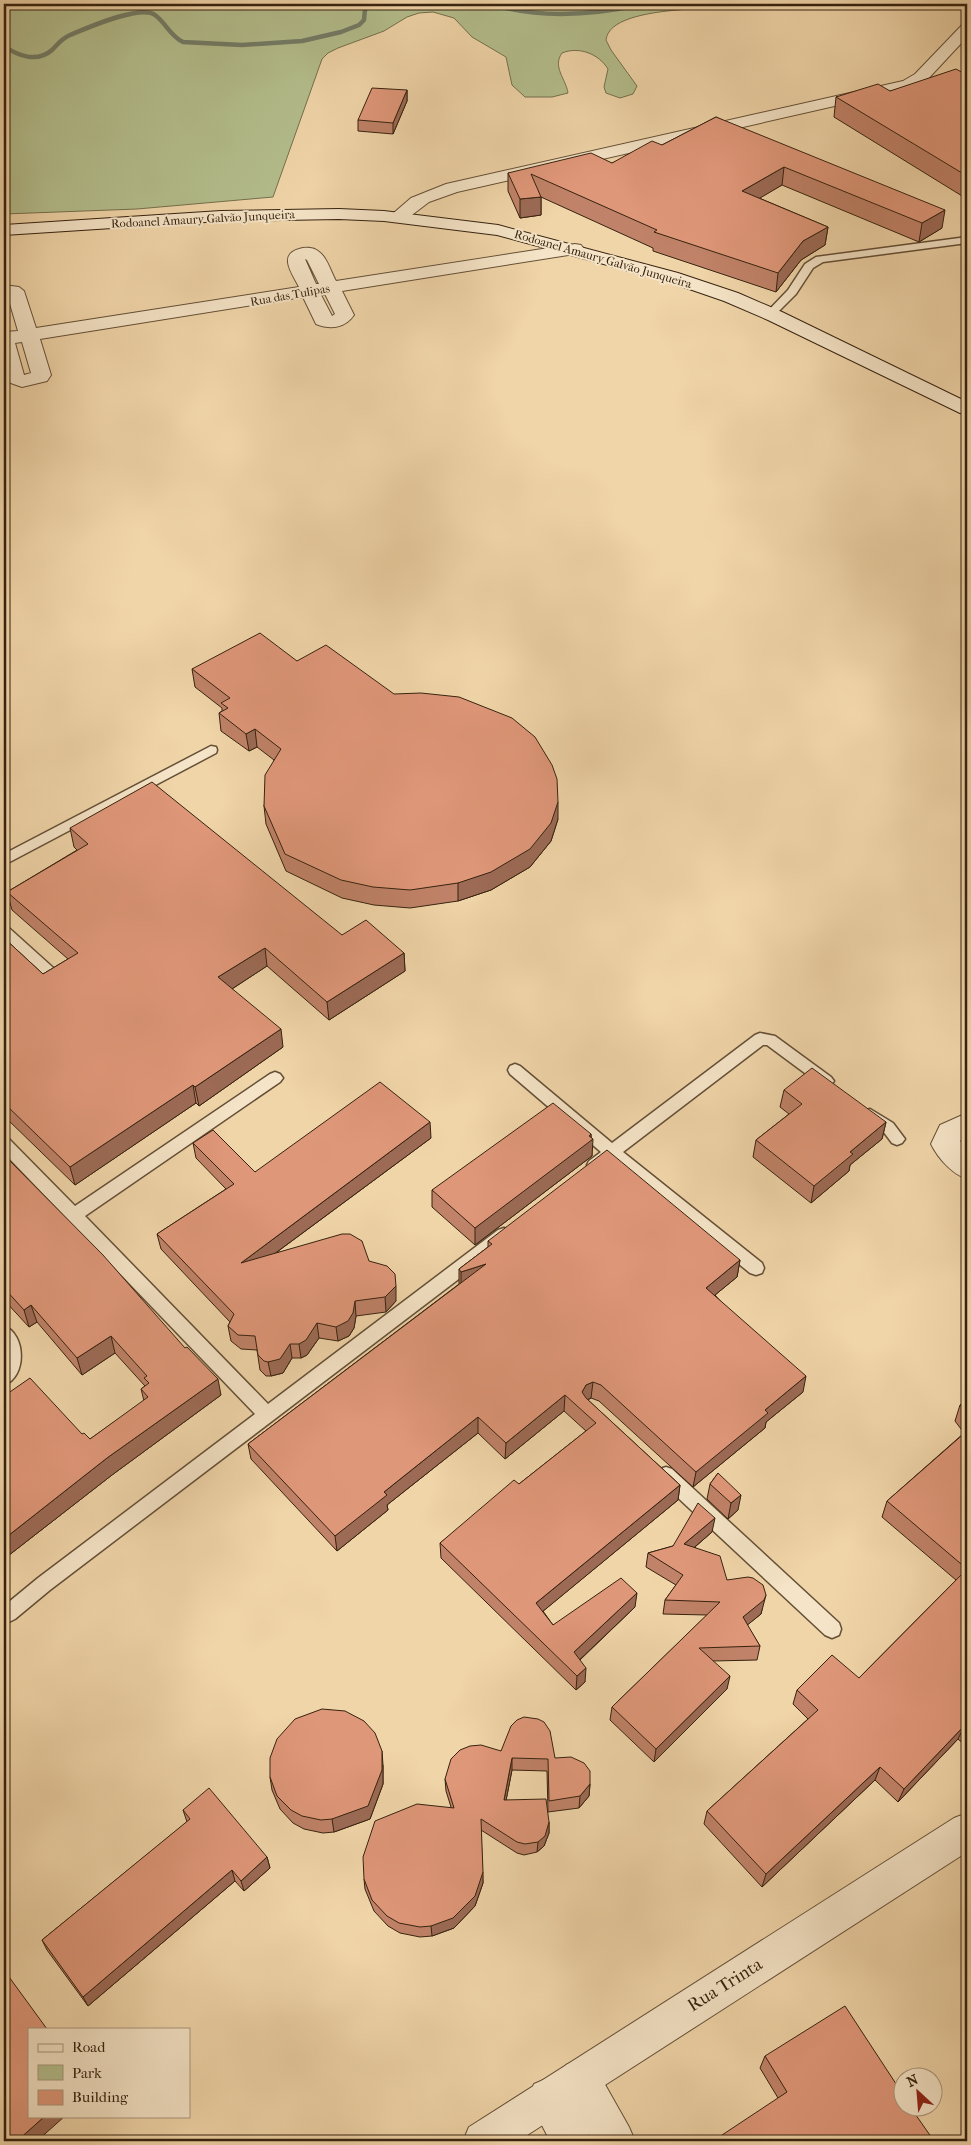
<svg xmlns="http://www.w3.org/2000/svg" width="971" height="2145" font-family="'IM FELL French Canon',serif">
  <style>
    .green { fill: #b4be8d; stroke: #75704e }
    .lines { fill: none; stroke-linecap: round; stroke-linejoin: round }
    .stream { stroke: #737d68; stroke-width: 4.5 }
    .service-casing { stroke: #644f36; stroke-width: 3 }
    .minor-casing { stroke: #644f36; stroke-width: 2 }
    .tertiary-casing { stroke: #644f36; stroke-width: 2 }
    .secondary-casing { stroke: #36220f; stroke-width: 2 }
    .service { fill: #f5e4c7; fill-rule: evenodd }
    .minor { fill: #f5e4c7; fill-rule: evenodd }
    .tertiary { fill: #f5e4c7; fill-rule: evenodd }
    .secondary { fill: #f5e4c7; fill-rule: evenodd }
    .wall { fill: #c08268; stroke: #36220f }
    .shaded-wall { fill: #9c6a55; stroke: #36220f }
    .building { fill: #df9779; stroke: #36220f }
    .labels { text-anchor: middle; dominant-baseline: central; stroke-width: 4; stroke-linejoin: round; paint-order: stroke }
    .far-street-label { font-size: 12px; fill: #36220f; stroke: #f5e4c7 }
    .near-street-label { font-size: 18px; fill: #36220f; stroke: #f5e4c7 }
  </style>
  <rect width="100%" height="100%" fill="#f0d5a9"/>
  <filter id="stains"><feTurbulence type="fractalNoise" baseFrequency=".004" numOctaves="4"/><feColorMatrix values="0 0 0 0 .2 0 0 0 0 .09 0 0 0 0 .02 0 0 0 .5 -.17"/></filter>
  <radialGradient id="worn" r=".72"><stop offset=".6" stop-color="#630" stop-opacity="0"/><stop offset="1" stop-color="#630" stop-opacity=".3"/></radialGradient>
  <path class="green" d="M4 4H776C746 11 610 0 606 40L611 50 637 86 633 94 620 98 606 93 604 87 608 69C599 54 579 46 562 53 552 67 566 79 568 93L552 97H525L512 85 506 57 472 37 454 18 433 12 419 13 407 17 384 31 338 48 328 53 322 59 273 197 137 209 4 214Z"/>
  <g class="lines">
    <g class="stream">
      <path d="M491 4C539 19 594 15 643 4"/>
      <path d="M4 46C18 56 37 63 52 50 58 44 61 39 70 35 87 28 141 4 155 15 166 23 170 36 183 42L242 45 302 41 341 32 359 25 364 20 365 9 376 4"/>
    </g>
    <g class="service-casing">
      <g id="service">
        <path d="M967 237V243L823 262 813 268 796 294 774 316 770 317 765 314 788 290 805 264 816 257Z"/>
        <path d="M211 746 216 747 217 750 216 753 4 865V854Z"/>
        <path d="M4 927 9 928 59 973 61 977 59 981 54 982 49 981 4 940Z"/>
        <path d="M760 1033 775 1036 831 1077 834 1081 831 1085 826 1087 821 1085 767 1045H763L623 1152 762 1263 764 1268 762 1273 756 1275 750 1273 612 1161C604 1166 599 1173 589 1169L587 1165 589 1161 601 1152 510 1074 508 1070 510 1066 515 1064 520 1066 612 1143 755 1035Z"/>
        <path d="M275 1072 280 1074 283 1078 280 1082 85 1216 268 1404 498 1230 504 1228 510 1230 512 1235 510 1240 50 1590 15 1619 9 1622 4 1620V1606L38 1578 255 1414 4 1153V1137L9 1139 75 1206 270 1074Z"/>
        <path d="M870 1109 893 1123 905 1139 902 1143 897 1145 892 1143 883 1131 865 1119 862 1115 865 1111Z"/>
        <path d="M4 1326C26 1334 27 1377 4 1385Z"/>
        <path d="M666 1467 672 1469 839 1623 841 1629 839 1635 832 1638 825 1635 660 1481 657 1475 660 1469Z"/>
      </g>
    </g>
    <g class="minor-casing">
      <g id="minor">
        <path d="M967 23V37L927 80 914 88 457 192 429 202 404 221 398 222 392 221 389 217 411 198 446 184 903 81 915 74 962 25Z"/>
        <path d="M575 244 581 245 584 249 581 253 342 291 354 315C345 328 331 330 316 324L303 297 40 339 51 375 47 381 22 387 8 382 4 372V332L18 331 8 297 4 296V285L19 287 24 291 36 328 299 287C292 273 278 255 299 249 305 247 313 247 318 251 327 257 331 272 336 281ZM305 259 307 260 319 284H316ZM325 294 335 314 332 316 321 295ZM22 342 31 373 24 375 15 343Z"/>
        <path d="M967 1113V1136L960 1141 967 1149V1179C952 1174 938 1158 931 1144L940 1125Z"/>
        <path d="M580 2059 594 2065 629 2127 635 2141H593L588 2133 592 2141H550L528 2098 534 2084 548 2078 562 2084 565 2089 560 2079 566 2065Z"/>
      </g>
    </g>
    <g class="tertiary-casing">
      <path id="tertiary" d="M967 1813V1852L518 2141H463L469 2127 954 1818Z"/>
    </g>
    <g class="secondary-casing">
      <path id="secondary" d="M339 209 384 211 498 225 678 273 738 293 782 312 967 402V415L960 413 768 320 724 301 666 281 497 235 384 221 339 219 221 221 4 235V225L221 211Z"/>
    </g>
    <use href="#service" class="service"/>
    <use href="#minor" class="minor"/>
    <use href="#tertiary" class="tertiary"/>
    <use href="#secondary" class="secondary"/>
  </g>
  <g class="wall">
    <path d="M967 75V199L834 117 836 97 890 91Z"/>
    <path d="M407 90V101L393 134 358 131V120Z"/>
    <path d="M716 117 942 228 919 242 782 185 759 198 828 227 825 245 801 260 776 292 653 251V248L541 197V215L520 218 508 191V173L612 163 662 145Z"/>
    <path d="M297 661 558 819 551 841 530 867 491 890 458 901 410 908 374 905 342 898 286 871 266 824 264 806 274 760 257 747 249 751 221 731 219 713 222 711V708L195 687 192 669Z"/>
    <path d="M70 828 342 935 404 953 405 971 329 1020 267 966 232 989 283 1047 199 1106 196 1103 75 1185 4 1116V938L43 974 68 959 12 910 7 892 77 850 74 847Z"/>
    <path d="M784 1090 886 1122 882 1139 850 1165 849 1171 811 1203 753 1157 756 1140 789 1114 780 1107Z"/>
    <path d="M591 1134 592 1156 475 1245 432 1207V1190Z"/>
    <path d="M431 1138 277 1252 369 1261 396 1301 386 1312 356 1316 354 1328 349 1336 338 1341 319 1338 307 1355 301 1358H292L283 1373 271 1376H266L260 1370 257 1350 241 1349 231 1341 228 1326 230 1322 161 1249 157 1234 226 1189 196 1158 193 1143 255 1172Z"/>
    <path d="M4 1155 221 1395 112 1475 4 1559V1396L82 1434 90 1439 144 1401 141 1389 145 1386 115 1353 82 1375 37 1322 29 1327 4 1300Z"/>
    <path d="M488 1241 740 1260 737 1277 715 1295 803 1392 766 1422 765 1428 693 1487 599 1401 591 1398 588 1400 680 1485 678 1500 543 1611 553 1625 635 1607 580 1660 585 1682 576 1690 441 1558 440 1543 519 1484 586 1431 564 1411 505 1459 478 1433 387 1505 388 1510 337 1551 251 1459 248 1444 459 1284V1269L488 1247Z"/>
    <path d="M967 1401V1747L958 1739 898 1802 875 1780 762 1887 704 1824 707 1811 808 1719 793 1704 797 1690 859 1678 956 1580 882 1517 887 1501 964 1433 955 1421 960 1405Z"/>
    <path d="M718 1473 738 1510 728 1519 707 1499 710 1484Z"/>
    <path d="M712 1532 695 1547 727 1580 762 1609 761 1614 747 1625 760 1646 757 1660 713 1661 727 1689 654 1762 610 1720 612 1707 707 1615 663 1614 665 1600 676 1585 646 1567 648 1553 673 1546Z"/>
    <path d="M501 1751 555 1758 590 1784 589 1796 579 1808 548 1812 547 1771 512 1770 506 1800 549 1822V1833L544 1846 537 1852 524 1855 517 1853 481 1830 483 1883 475 1906 454 1928 432 1936 420 1937 400 1933 388 1926 374 1911 365 1889 364 1879 451 1807 446 1791 445 1779Z"/>
    <path d="M383 1765V1784L370 1819 334 1832 323 1833 304 1829 293 1823 280 1809 272 1790 270 1777Z"/>
    <path d="M183 1810 267 1857 270 1868 244 1891 235 1881 88 2006 47 1950 42 1940 187 1822Z"/>
    <path d="M765 2056 934 2141 778 2098 760 2068Z"/>
  </g>
  <g class="shaded-wall">
    <path d="M407 90V101L393 134V123Z"/>
    <path d="M784 167 782 185 740 210 742 191Z"/>
    <path d="M541 197V215L520 218V199Z"/>
    <path d="M945 210 942 228 919 242 922 223Z"/>
    <path d="M828 227 825 245 801 260 776 292 778 273 803 241Z"/>
    <path d="M255 729 257 747 249 751 246 734Z"/>
    <path d="M558 802V819L551 841 530 867 491 890 458 901V883Z"/>
    <path d="M265 948 267 966 221 996 218 977Z"/>
    <path d="M404 953 405 971 329 1020 327 1002Z"/>
    <path d="M281 1029 283 1047 199 1106 195 1087Z"/>
    <path d="M193 1085 196 1103 75 1185 70 1167Z"/>
    <path d="M430 1122 431 1138 243 1277 241 1263Z"/>
    <path d="M886 1122 882 1139 850 1165 849 1171 811 1203 814 1186 850 1152Z"/>
    <path d="M591 1134V1141L593 1139 592 1156 475 1245V1228Z"/>
    <path d="M740 1260 737 1277 704 1304 706 1288Z"/>
    <path d="M486 1264 461 1288V1272Z"/>
    <path d="M396 1286V1301L386 1312 385 1297Z"/>
    <path d="M355 1301 356 1316 354 1328 349 1336 338 1341 336 1327Z"/>
    <path d="M31 1305 37 1322 29 1327 24 1310Z"/>
    <path d="M317 1323 319 1338 307 1355 301 1358 299 1344Z"/>
    <path d="M111 1336 115 1353 82 1375 77 1358Z"/>
    <path d="M290 1344 292 1358 283 1373 271 1376 268 1362Z"/>
    <path d="M806 1376 803 1392 766 1422 765 1428 693 1487 696 1472 765 1410Z"/>
    <path d="M218 1379 221 1395 112 1475 4 1559V1539L107 1458Z"/>
    <path d="M593 1382 591 1398 584 1401 582 1392 586 1385Z"/>
    <path d="M565 1395 564 1411 505 1459 506 1443Z"/>
    <path d="M478 1417V1433L387 1505 388 1510 337 1551 335 1536 384 1492Z"/>
    <path d="M680 1485 678 1500 536 1617V1603Z"/>
    <path d="M741 1495 738 1510 728 1519 731 1503Z"/>
    <path d="M715 1518 712 1532 682 1558 684 1544Z"/>
    <path d="M637 1593 635 1607 573 1666 574 1652Z"/>
    <path d="M766 1595 761 1614 740 1631 743 1617Z"/>
    <path d="M586 1668 585 1682 576 1690 577 1676Z"/>
    <path d="M730 1676 727 1689 654 1762 656 1749Z"/>
    <path d="M965 1725 958 1739 898 1802 904 1789Z"/>
    <path d="M382 1751 383 1765V1784L370 1819 334 1832 332 1819Z"/>
    <path d="M512 1758V1770L504 1811V1800Z"/>
    <path d="M880 1767 875 1780 762 1887 766 1874Z"/>
    <path d="M590 1784 589 1796 579 1808 580 1796Z"/>
    <path d="M549 1822V1833L544 1846 537 1852 538 1842Z"/>
    <path d="M267 1857 270 1868 244 1891 241 1881Z"/>
    <path d="M232 1870 235 1881 88 2006 83 1997Z"/>
    <path d="M483 1872V1883L475 1906 454 1928 432 1936 431 1926Z"/>
    <path d="M45 2116H65L37 2141H17Z"/>
  </g>
  <g class="building">
    <path d="M956 69 967 75V176L836 97 878 84 890 91Z"/>
    <path d="M372 88 407 90 393 123 358 120Z"/>
    <path d="M716 117 945 210 922 223 784 167 742 191 828 227 803 241 778 273 654 232 657 230 531 174 541 197 520 199 508 173 591 153 612 163 652 141 662 145Z"/>
    <path d="M260 633 297 661 326 645 394 694 421 693 459 697 512 718 535 737 552 765 557 779 558 802 551 823 530 849 491 872 458 883 410 890 373 887 341 880 285 854 264 806 265 775 281 749 255 729 246 734 219 713 228 708 221 703 230 698 192 669Z"/>
    <path d="M152 782 342 935 366 920 404 953 327 1002 265 948 218 977 281 1029 195 1087 193 1085 70 1167 4 1103V938L43 974 78 953 7 892 88 844 70 828Z"/>
    <path d="M812 1068 886 1122 850 1152 853 1154 814 1186 756 1140 802 1104 784 1090Z"/>
    <path d="M380 1082 430 1122 241 1263 342 1234H350L362 1241 369 1261 387 1266 395 1274 396 1286 385 1297 355 1301 353 1313 348 1321 336 1327 317 1323 306 1340 299 1344H290L280 1359 268 1362 264 1361 258 1355 255 1336 238 1335 228 1326 234 1314 157 1234 234 1184 193 1143 213 1130 255 1172Z"/>
    <path d="M553 1103 591 1134 589 1136 593 1139 475 1228 432 1190Z"/>
    <path d="M607 1150 740 1260 706 1288 806 1376 765 1410 768 1413 696 1472 601 1385 593 1382 586 1385 582 1392 586 1398 680 1485 536 1603 553 1625 621 1578 637 1593 574 1652 586 1668 577 1676 440 1543 514 1480 519 1484 596 1423 565 1395 506 1443 478 1417 384 1492 387 1495 335 1536 248 1444 486 1264 461 1272 459 1269 492 1244 488 1241Z"/>
    <path d="M4 1155 103 1255 185 1348 187 1347 218 1379 107 1458 4 1539V1396L30 1378 82 1434 84 1433 90 1439 148 1397 141 1389 149 1383 144 1378 147 1376 111 1336 77 1358 31 1305 24 1310 4 1288Z"/>
    <path d="M967 1401V1413L960 1405Z"/>
    <path d="M967 1431V1569L887 1501Z"/>
    <path d="M718 1473 741 1495 731 1503 710 1484Z"/>
    <path d="M698 1503 715 1518 684 1544 720 1556 727 1580 748 1577 753 1578 763 1585 766 1595 764 1600 743 1617 760 1646 699 1648 730 1676 656 1749 612 1707 720 1602 665 1600 683 1575 648 1553 673 1546Z"/>
    <path d="M967 1569V1727L965 1725 904 1789 880 1767 766 1874 707 1811 818 1710 797 1690 832 1655 859 1678Z"/>
    <path d="M322 1709 345 1711 364 1721 375 1733 382 1751V1770L368 1806 332 1819 321 1820 302 1816 291 1810 277 1796 270 1777V1758L277 1739 295 1719Z"/>
    <path d="M524 1717 538 1719 544 1722 550 1731 555 1758 571 1757 584 1763 590 1771V1784L580 1796 549 1801 548 1759 512 1758 504 1800 546 1799 549 1822 545 1836 538 1842 525 1844 517 1842 481 1819 483 1872 475 1896 453 1918 431 1926 420 1927 399 1923 387 1916 372 1900 364 1879 363 1857 375 1821 417 1804 454 1808 445 1779 451 1759 460 1750 470 1746 481 1745 501 1751 511 1726 517 1720Z"/>
    <path d="M209 1788 267 1857 241 1881 232 1870 83 1997 42 1940 190 1819 183 1810Z"/>
    <path d="M4 1970 47 2029H29V2116H45L17 2141H4Z"/>
    <path d="M845 2006 904 2096V2108H911L934 2141H713L787 2092 765 2056Z"/>
    <path d="M91 2135 95 2141H84Z"/>
  </g>
  <g class="labels">
    <g class="far-street-label">
      <text transform="translate(203 219) rotate(-3)">Rodoanel Amaury Galvão Junqueira</text>
      <text transform="translate(603 259) rotate(16)">Rodoanel Amaury Galvão Junqueira</text>
      <text transform="translate(290 295) rotate(-10)">Rua das Tulipas</text>
    </g>
    <g class="near-street-label">
      <text transform="translate(725 1985) rotate(-32)">Rua Trinta</text>
    </g>
  </g>
  <rect width="971" height="2145" fill="none" stroke="#f0d5a9" stroke-width="20"/>
  <rect x="5" y="5" width="961" height="2135" fill="none" stroke="#36220f" stroke-width="2.5"/>
  <rect x="10" y="10" width="951" height="2125" fill="none" stroke="#36220f"/>
  <rect x="28" y="2028" width="162" height="90" fill="#f5e4c7" stroke="#a9967d"/>
  <rect x="38" y="2044" width="25" height="8" fill="#f5e4c7" stroke="#a9967d"/>
  <text x="72" y="2052" font-size="15" fill="#36220f">Road</text>
  <rect x="38" y="2065" width="25" height="15" fill="#b4be8d" stroke="#a9967d"/>
  <text x="72" y="2078" font-size="15" fill="#36220f">Park</text>
  <rect x="38" y="2090" width="25" height="15" fill="#df9779" stroke="#a9967d"/>
  <text x="72" y="2102" font-size="15" fill="#36220f">Building</text>
  <g transform="translate(918 2092) rotate(334)"><circle r="24" fill="#f5e4c7" stroke="#a9967d"/>
  <path d="M0-4L9 19L0 12L-9 19Z" fill="#8f2418"/>
  <text y="-8" font-size="14" font-weight="bold" text-anchor="middle" fill="#36220f">N</text>
  </g>
  <rect width="100%" height="100%" filter="url(#stains)"/>
  <rect width="100%" height="100%" fill="url(#worn)"/>
</svg>
